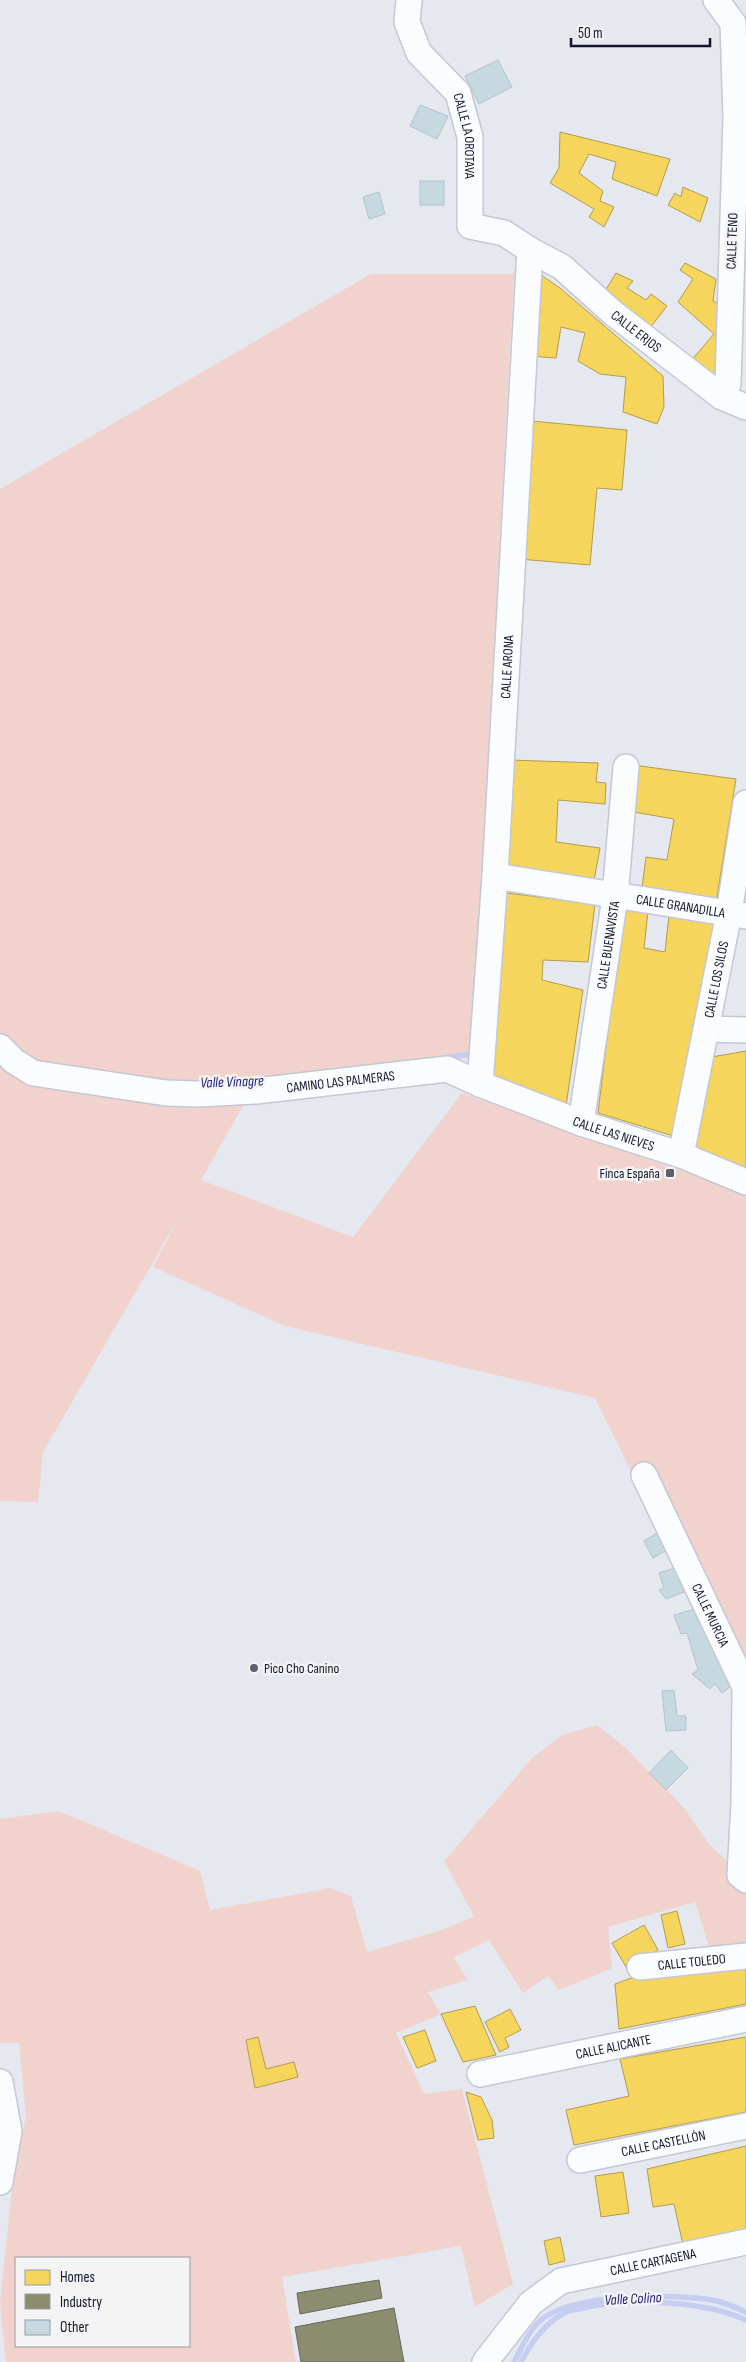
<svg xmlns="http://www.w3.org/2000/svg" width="746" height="2362" font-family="'Sofia Sans Condensed',sans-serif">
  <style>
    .green { fill: #f1d2cd; fill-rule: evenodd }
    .homes { fill: #f6d55c; stroke: #b29c4e }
    .industry { fill: #8c8c6e; stroke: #67695a }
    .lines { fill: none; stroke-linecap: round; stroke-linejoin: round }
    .stream { stroke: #c5cdf1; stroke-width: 5.5 }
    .building { fill: #c6d9e1; stroke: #b1c3cb }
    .minor-casing { stroke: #c3c7d6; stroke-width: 28 }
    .minor { stroke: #fbfcfd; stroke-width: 25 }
    .poi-dot { fill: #5c6071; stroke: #f4f4f4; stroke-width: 2 }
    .labels { text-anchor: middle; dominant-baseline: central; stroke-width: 5; stroke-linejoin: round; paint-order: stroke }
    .street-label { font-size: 14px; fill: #12162d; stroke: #f4f4f4 }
    .poi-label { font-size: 14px; fill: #12162d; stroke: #f4f4f4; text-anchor: end }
    .water-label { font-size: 15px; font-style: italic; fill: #201e76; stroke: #f4f4f4 }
  </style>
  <rect width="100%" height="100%" fill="#e6e8f0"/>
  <g class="green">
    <path d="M371 274H514L472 1054 256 1083 201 1180 353 1237 462 1093 746 1194V1699L720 1652 595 1398 285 1326 153 1267 182 1212 43 1452 38 1502 0 1501V489Z"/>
    <path d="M597 1725 625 1747 685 1809 709 1844 746 1880V1944L709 1947 695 1902 608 1927 612 1968 559 1990 548 1976 523 1993 489 1940 454 1957 467 1980 428 1992 441 2014 396 2033 424 2094 462 2089 513 2284 475 2307 461 2246 282 2277 296 2362H6L0 2303 14 2169 26 2116 19 2043H0V1819L59 1811 200 1871 210 1910 331 1888 351 1896 367 1952 445 1929 474 1916 444 1861 533 1757 562 1735ZM16 2258H189V2346H16Z"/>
  </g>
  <g class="homes">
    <path d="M560 132 670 159 657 196 612 179 616 162 589 154 579 173 603 191 600 201 614 207 604 227 589 217 594 209 550 183 559 168Z"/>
    <path d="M683 187 708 198 700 222 668 205 675 193 681 197Z"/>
    <path d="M685 263 716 279 713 301 726 308 719 389 689 363 714 334 678 302 693 279 680 270Z"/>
    <path d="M538 273 560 288 663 376 664 407 657 424 623 412 626 377 600 374 578 361 585 333 561 327 556 358 530 356Z"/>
    <path d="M616 273 633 281 627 288 646 300 651 294 667 306 650 328 602 296Z"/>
    <path d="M531 421 627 430 622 490 597 488 590 565 519 559Z"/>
    <path d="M510 760 598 763 596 782 606 783 605 804 558 800 556 842 600 848 593 886 504 873Z"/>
    <path d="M633 765 736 779 715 909 641 895 646 857 667 860 674 819 628 811Z"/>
    <path d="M499 892 595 904 588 962 543 960 542 980 583 990 566 1106 491 1085Z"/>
    <path d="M623 905 648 912 644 948 665 952 669 915 725 919 680 1138 598 1113Z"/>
    <path d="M746 1051V1173L694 1152 706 1058Z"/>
    <path d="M677 1911 685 1944 668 1948 661 1915Z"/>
    <path d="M644 1925 658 1950 626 1967 612 1943Z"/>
    <path d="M746 1964V2004L619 2029 615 1984 642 1974Z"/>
    <path d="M475 2006 496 2055 463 2062 441 2014Z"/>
    <path d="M510 2009 521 2030 505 2038 509 2047 500 2052 485 2022Z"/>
    <path d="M425 2030 436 2061 417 2068 403 2037Z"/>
    <path d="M258 2037 266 2069 294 2062 298 2077 255 2088 246 2040Z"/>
    <path d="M746 2037V2112L574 2145 566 2110 629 2096 620 2059Z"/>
    <path d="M466 2092 481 2097 492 2120 494 2138 478 2140Z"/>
    <path d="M746 2146V2231L683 2245 674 2204 653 2207 647 2169Z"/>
    <path d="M623 2172 629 2213 601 2217 595 2176Z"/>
    <path d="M560 2237 565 2261 549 2265 544 2241Z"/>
  </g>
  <g class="industry">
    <path d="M379 2280 382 2298 300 2314 297 2293Z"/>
    <path d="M394 2308 404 2362H301L295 2327Z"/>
  </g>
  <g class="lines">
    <g class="stream">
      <path d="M443 1058 472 1054"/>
      <path d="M514 2362C521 2349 529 2330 541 2320 573 2293 676 2293 717 2301 727 2304 737 2308 746 2312"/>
      <path d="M521 2362C532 2341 545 2323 566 2312 573 2309 581 2309 588 2307 632 2298 705 2301 746 2320"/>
    </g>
  </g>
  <g class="building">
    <path d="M498 60 512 87 479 104 465 76Z"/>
    <path d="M420 105 448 116 437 139 410 126Z"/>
    <rect x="420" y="181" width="24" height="24"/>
    <path d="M379 192 385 214 369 219 363 197Z"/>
    <path d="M660 1531 669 1549 653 1558 644 1541Z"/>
    <path d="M678 1567 689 1590 666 1599 659 1590 664 1588 659 1573Z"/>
    <path d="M698 1608 734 1684 722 1693 715 1684 710 1689 692 1674 698 1670 687 1633 681 1634 674 1615Z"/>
    <path d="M674 1690 677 1716H686V1730L666 1731 662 1691Z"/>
    <path d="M671 1750 688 1768 666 1790 649 1773Z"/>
  </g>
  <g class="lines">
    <g class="minor-casing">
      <g id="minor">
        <path id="s1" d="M409 0 407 22 419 53 458 93 470 137V226L504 233 530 250 562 267 613 313 722 397 746 407"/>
        <path d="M716 0 733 23 736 118 728 384 722 397"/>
        <path id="s2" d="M495 876 746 916"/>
        <path d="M706 1029 746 1030"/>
        <path id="s3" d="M0 1047 14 1061 33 1073 166 1093 198 1094 256 1091 447 1069 480 1084 581 1123 681 1155 746 1182"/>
        <path id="s4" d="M480 1084 495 876 530 250"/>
        <path id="s5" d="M581 1123 615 897 626 767"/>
        <path id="s6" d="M681 1155 729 913 746 803"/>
        <path id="s7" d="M644 1475 745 1687 744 1803 740 1875 746 1880"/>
        <path id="s8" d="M640 1967 746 1956"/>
        <path id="s9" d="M480 2074 746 2019"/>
        <path d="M0 2082 9 2131 0 2182"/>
        <path id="s10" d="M580 2160 746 2126"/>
        <path id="s11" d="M485 2362 531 2303 561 2281 746 2242"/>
      </g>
    </g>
    <use href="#minor" class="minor"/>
  </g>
  <g class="poi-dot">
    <rect x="665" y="1168" width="10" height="10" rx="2.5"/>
    <circle cx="254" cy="1668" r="5"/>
  </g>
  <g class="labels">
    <g class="street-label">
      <text stroke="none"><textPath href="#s1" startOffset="155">CALLE LA OROTAVA</textPath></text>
      <text transform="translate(732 241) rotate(-88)">CALLE TENO</text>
      <text stroke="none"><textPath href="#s1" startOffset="446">CALLE ERJOS</textPath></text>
      <text stroke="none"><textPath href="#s4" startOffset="418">CALLE ARONA</textPath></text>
      <text stroke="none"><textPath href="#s2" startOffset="188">CALLE GRANADILLA</textPath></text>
      <text stroke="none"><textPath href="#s5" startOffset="180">CALLE BUENAVISTA</textPath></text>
      <text stroke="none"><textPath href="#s6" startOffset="179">CALLE LOS SILOS</textPath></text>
      <text stroke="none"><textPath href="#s3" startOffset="352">CAMINO LAS PALMERAS</textPath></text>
      <text stroke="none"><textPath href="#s3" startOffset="638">CALLE LAS NIEVES</textPath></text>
      <text stroke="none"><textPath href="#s7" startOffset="155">CALLE MURCIA</textPath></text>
      <text stroke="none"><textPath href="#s8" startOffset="52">CALLE TOLEDO</textPath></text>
      <text stroke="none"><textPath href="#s9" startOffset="136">CALLE ALICANTE</textPath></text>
      <text stroke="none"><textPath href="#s10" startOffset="85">CALLE CASTELLÓN</textPath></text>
      <text stroke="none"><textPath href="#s11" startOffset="206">CALLE CARTAGENA</textPath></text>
    </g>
    <g class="poi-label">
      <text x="660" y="1173">Finca España</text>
      <text x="264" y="1668" text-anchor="start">Pico Cho Canino</text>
    </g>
    <g class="water-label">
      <text transform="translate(232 1082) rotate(-2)">Valle Vinagre</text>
      <text transform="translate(633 2299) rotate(-3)">Valle Colino</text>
    </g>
  </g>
  <rect x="15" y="2257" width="175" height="90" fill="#f4f4f4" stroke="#9a9ba4"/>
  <rect x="25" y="2270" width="25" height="15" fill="#f6d55c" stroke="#9a9ba4"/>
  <text x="60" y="2282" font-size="15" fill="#12162d">Homes</text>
  <rect x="25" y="2294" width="25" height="15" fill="#8c8c6e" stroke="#9a9ba4"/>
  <text x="60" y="2307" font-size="15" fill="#12162d">Industry</text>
  <rect x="25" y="2320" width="25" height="15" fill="#c6d9e1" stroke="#9a9ba4"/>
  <text x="60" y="2332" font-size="15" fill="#12162d">Other</text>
  <path d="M571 38v8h139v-8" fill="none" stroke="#12162d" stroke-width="2.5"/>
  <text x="578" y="38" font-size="15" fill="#12162d" stroke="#f4f4f4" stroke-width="4" paint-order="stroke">50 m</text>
</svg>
